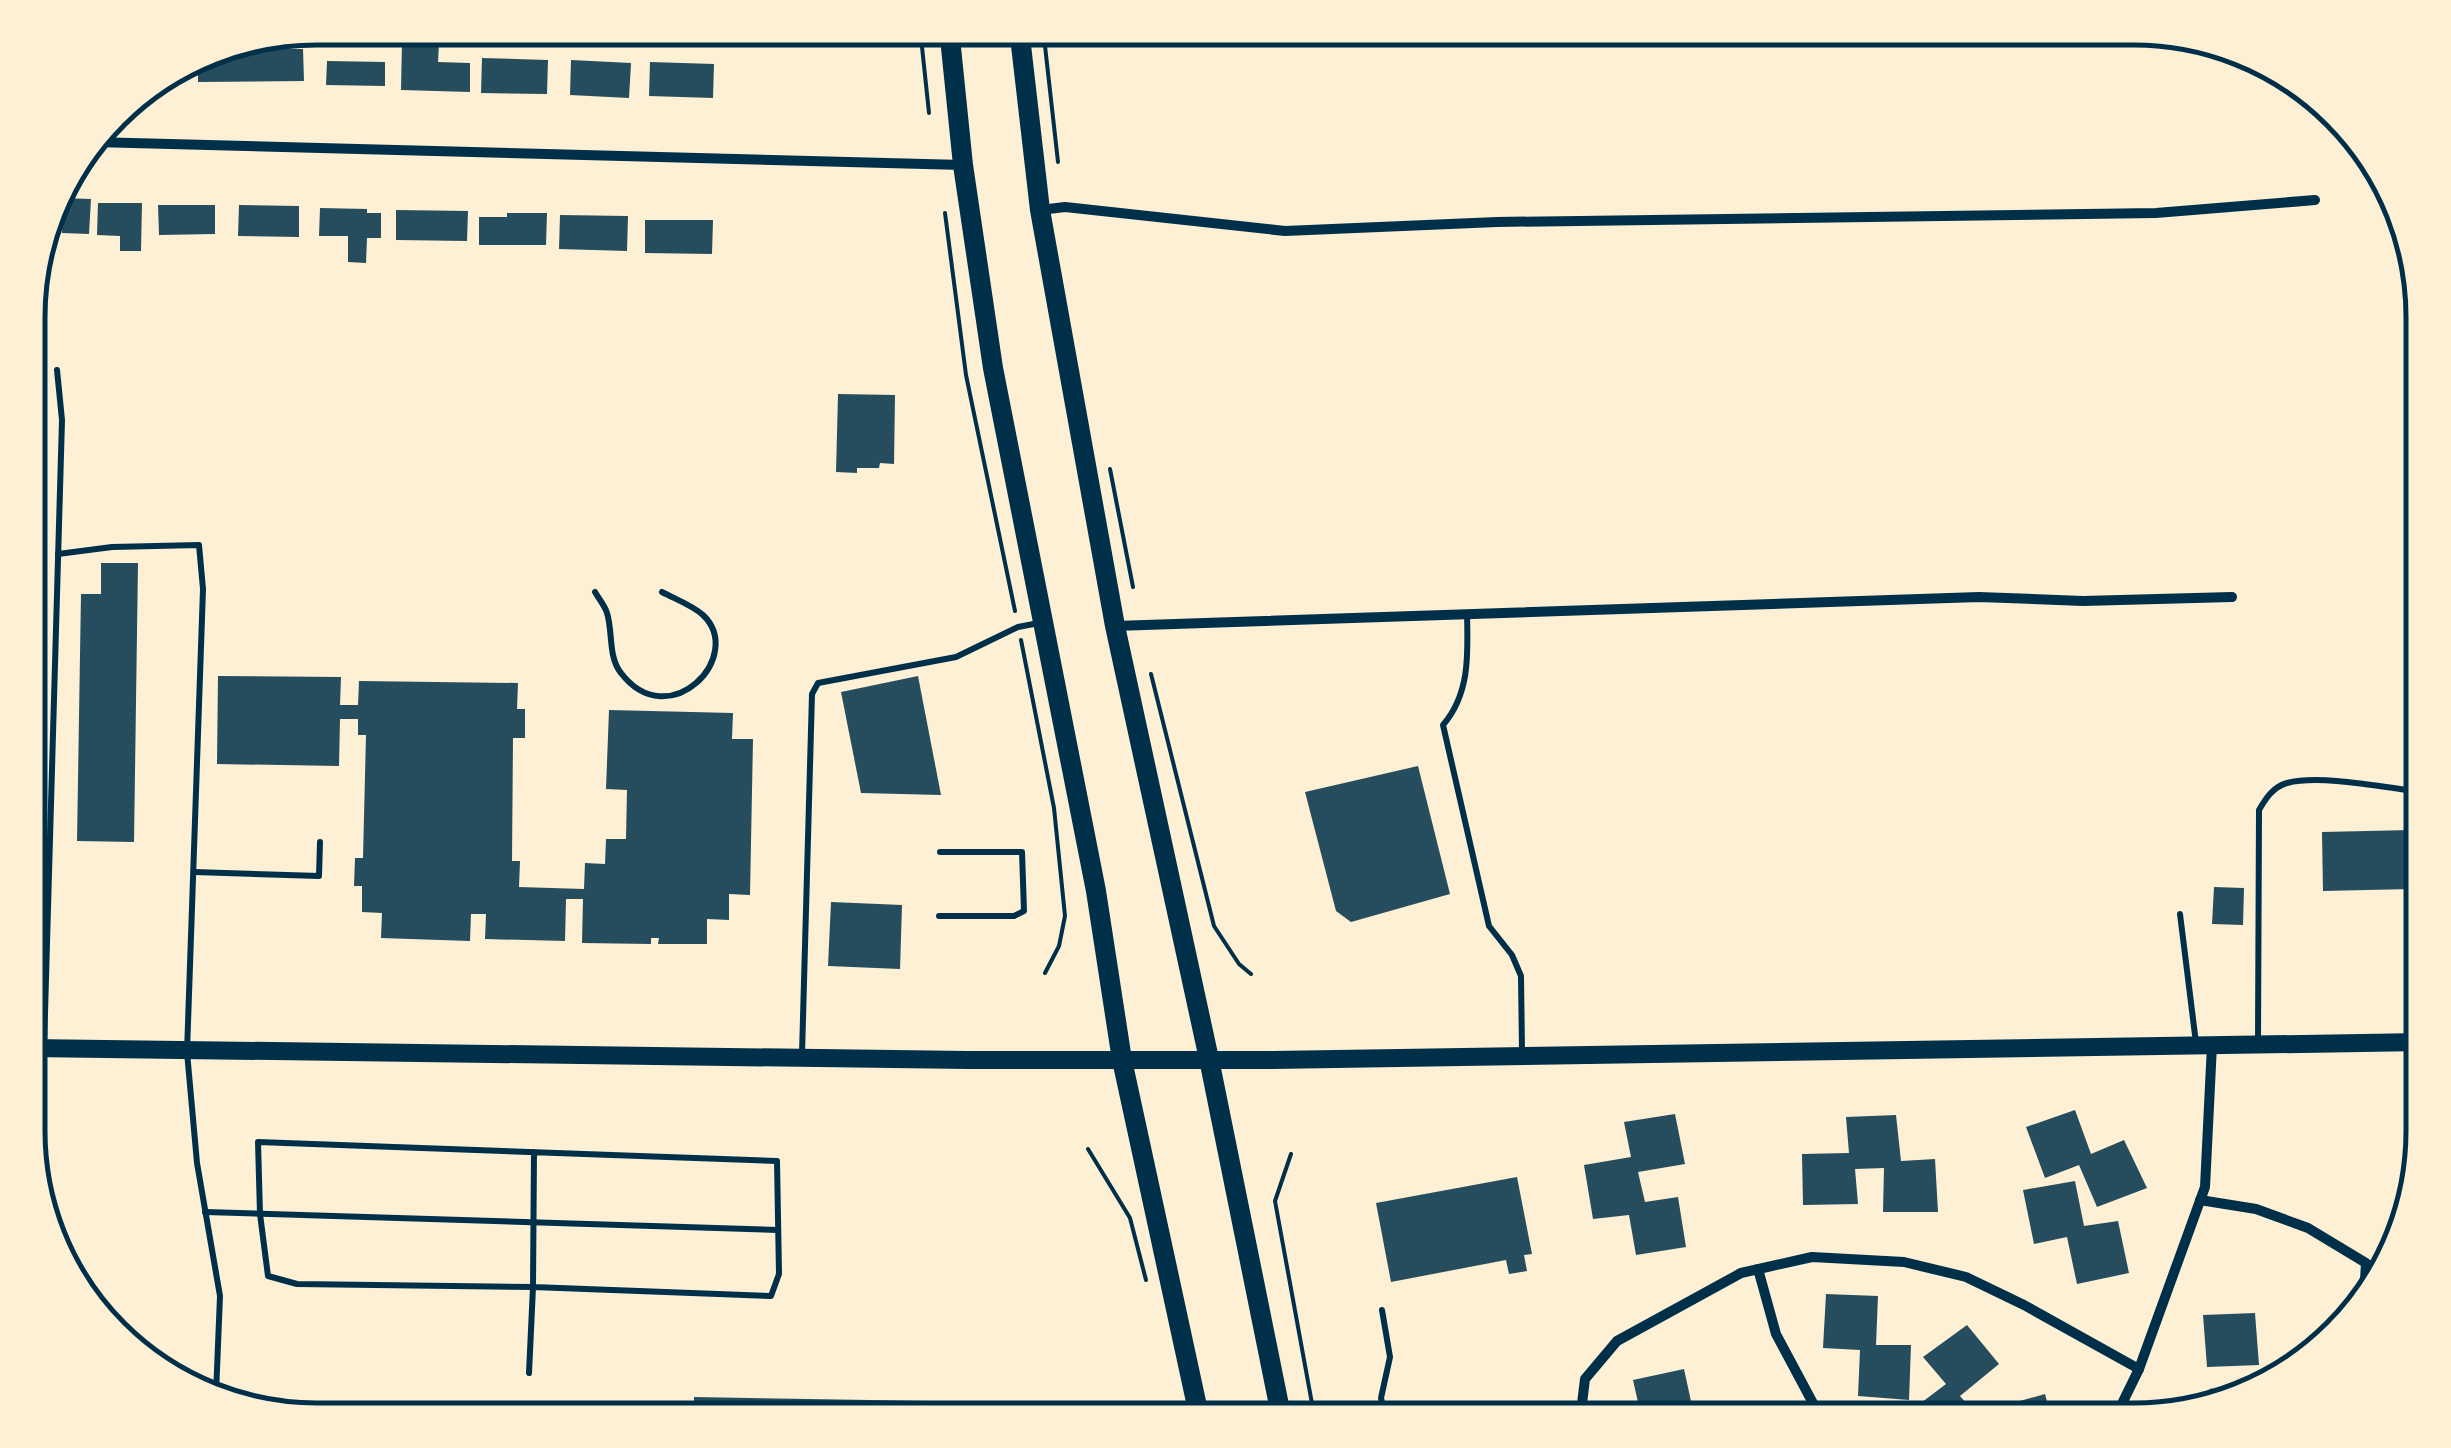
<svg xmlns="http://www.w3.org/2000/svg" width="2451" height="1448" font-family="Poppins,sans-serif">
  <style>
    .building { fill: #264d5e }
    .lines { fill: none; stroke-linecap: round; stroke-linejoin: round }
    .path { stroke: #003049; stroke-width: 4 }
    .service { stroke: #003049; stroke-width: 6 }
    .minor { stroke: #003049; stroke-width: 10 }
    .secondary { stroke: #003049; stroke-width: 18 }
    .trunk { stroke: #003049; stroke-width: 20 }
    .rim { fill: none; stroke: #003049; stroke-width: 5 }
  </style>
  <rect width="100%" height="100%" fill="#fdf0d5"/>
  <g class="building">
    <path d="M402 42 439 43 438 62 470 63V92L401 90Z"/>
    <path d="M227 45V49H303L304 81 198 82V55Z"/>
    <path d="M482 58 548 60 547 94 481 93Z"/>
    <path d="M571 60 631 63 629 98 570 95Z"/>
    <path d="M327 61 385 62V86L326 85Z"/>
    <path d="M650 62 714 64 713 98 649 96Z"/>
    <path d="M63 198 91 199 89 234 62 233Z"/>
    <path d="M98 203H142L141 251H120V236L97 235Z"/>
    <path d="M158 205H215V234L159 235Z"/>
    <path d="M239 205 299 206V237L238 236Z"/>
    <path d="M320 208 367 209V213H381V238H367L366 263 348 262V236H319Z"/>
    <path d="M396 210 468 211 467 241 396 240Z"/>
    <path d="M507 213H547L546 245H479V217H507Z"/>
    <path d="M560 215 628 216 627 251 559 249Z"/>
    <path d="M645 220H713L712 254 645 253Z"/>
    <path d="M838 394 895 395 894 464 880 463 879 468H857V473L836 472Z"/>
    <path d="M101 563H138L134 842 77 841 81 594H101Z"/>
    <path d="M218 676 341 677 340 705H358L359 681 518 683 517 709H525V738H513L512 861H520L519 887 584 889 585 863 605 864 606 839H626L627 790 606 789 609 710 733 713 732 739H753L750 895 729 894V920L707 919V944H658L659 938H651V944L582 943 583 899H566L565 941 485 939 486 914H471L470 941 381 938 382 913 362 912V886H354L355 858H363L366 735H358V719H340L339 766 217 764Z"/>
    <path d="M918 676 941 795 861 793 841 692Z"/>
    <path d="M1418 766 1450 894 1351 922 1336 911 1305 792Z"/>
    <path d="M2411 830 2412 889 2323 891 2322 832Z"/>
    <path d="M2214 887 2244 888 2243 925 2212 924Z"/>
    <path d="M831 902 902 905 900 969 828 966Z"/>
    <path d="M2075 1110 2091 1154 2124 1140 2147 1188 2097 1207 2079 1165 2045 1178 2026 1127Z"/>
    <path d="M2410 1110H2423V1150L2411 1190Z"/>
    <path d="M1675 1114 1685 1164 1638 1172 1645 1202 1678 1197 1686 1247 1636 1255 1629 1215 1593 1219 1584 1165 1631 1157 1624 1122Z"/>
    <path d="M1896 1115 1901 1161 1935 1159 1938 1212H1883L1884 1168 1855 1169 1858 1204 1803 1205 1802 1154 1849 1153 1846 1117Z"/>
    <path d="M1517 1177 1532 1254 1524 1255 1527 1271 1509 1274 1506 1260 1391 1282 1376 1203Z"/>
    <path d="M2075 1181 2084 1226 2118 1221 2129 1273 2077 1284 2067 1237 2034 1244 2023 1190Z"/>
    <path d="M1826 1294 1878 1296 1876 1345H1911L1909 1400 1858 1396 1860 1350 1823 1348Z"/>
    <path d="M2255 1313 2259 1365 2207 1367 2203 1315Z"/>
    <path d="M1967 1325 1999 1364 1960 1396 1981 1420H1915L1909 1412 1946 1384 1923 1357Z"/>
    <path d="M1684 1369 1694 1415 1729 1408 1732 1420H1642L1633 1380Z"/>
    <path d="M2212 1388 2218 1400 2164 1417 2163 1415Z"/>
    <path d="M2045 1394 2052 1420H1999L1995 1408Z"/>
    <path d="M694 1397 931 1401V1420H694Z"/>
  </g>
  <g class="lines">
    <g class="path">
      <path d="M920 28 929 113"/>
      <path d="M1043 28 1058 162"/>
      <path d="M945 213 966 375 1015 611"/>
      <path d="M1110 469 1133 587"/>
      <path d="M1021 640 1054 808 1065 916 1059 946 1045 973"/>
      <path d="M1151 674 1214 926 1239 964 1251 974"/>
      <path d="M1088 1149 1130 1218 1146 1280"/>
      <path d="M1291 1154 1275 1201 1315 1420"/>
    </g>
    <g class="service">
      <path d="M58 554 112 547 199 545 203 589 187 1052 197 1163 220 1296 216 1394"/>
      <path d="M595 592C599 599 605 606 607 613 613 632 608 657 621 673 669 736 746 656 703 615 692 605 675 599 662 592"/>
      <path d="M1467 615C1468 654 1470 694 1443 725L1489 926 1512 955 1521 976 1522 1051"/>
      <path d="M194 872 319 876 320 842"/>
      <path d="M2180 914 2196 1043"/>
      <path d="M939 916H1014L1024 911 1022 852H940"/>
      <path d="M2258 1041 2259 810C2266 798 2273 787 2287 783 2321 774 2387 788 2423 792"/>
      <path d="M44 1048 62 420 57 370"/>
      <path d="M802 1054 812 694 818 683 956 657 1018 627 1039 623"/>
      <path d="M205 1212 778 1230"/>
      <path d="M2366 1263 2388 1264"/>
      <path d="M1382 1310 1390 1357 1381 1398 1386 1420"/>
      <path d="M529 1373 533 1287 771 1296 779 1274 777 1161 258 1142 260 1214 268 1276 297 1284 533 1287 534 1152"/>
    </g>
    <g class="minor">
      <path d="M93 142 963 165"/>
      <path d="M1040 210 1065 207 1285 231 1497 222 2156 213 2315 200"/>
      <path d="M1115 626 1979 597 2083 601 2232 597"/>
      <path d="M2200 1200 2256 1209 2308 1228 2366 1263 2364 1297"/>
      <path d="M1758 1269 1776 1334 1822 1420"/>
      <path d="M1580 1420 1585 1379 1617 1341 1741 1273 1812 1257 1904 1262 1966 1277 2024 1305 2139 1369"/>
      <path d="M2114 1420 2139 1369 2205 1187 2212 1045"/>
    </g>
    <path class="secondary" d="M30 1048 968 1060H1272L2423 1042"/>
    <g class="trunk">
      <path d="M949 28 963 165 993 368 1096 891 1122 1060 1200 1420"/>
      <path d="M1019 28 1040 210 1115 626 1209 1059 1282 1420"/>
    </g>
  </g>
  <path d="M0 0H2451V1448H0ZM317 45H2134A272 272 0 0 1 2406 317V1131A272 272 0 0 1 2134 1403H317A272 272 0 0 1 45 1131V317A272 272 0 0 1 317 45Z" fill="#fdf0d5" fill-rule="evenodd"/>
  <path class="rim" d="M317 45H2134A272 272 0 0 1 2406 317V1131A272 272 0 0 1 2134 1403H317A272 272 0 0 1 45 1131V317A272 272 0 0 1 317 45Z"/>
</svg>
